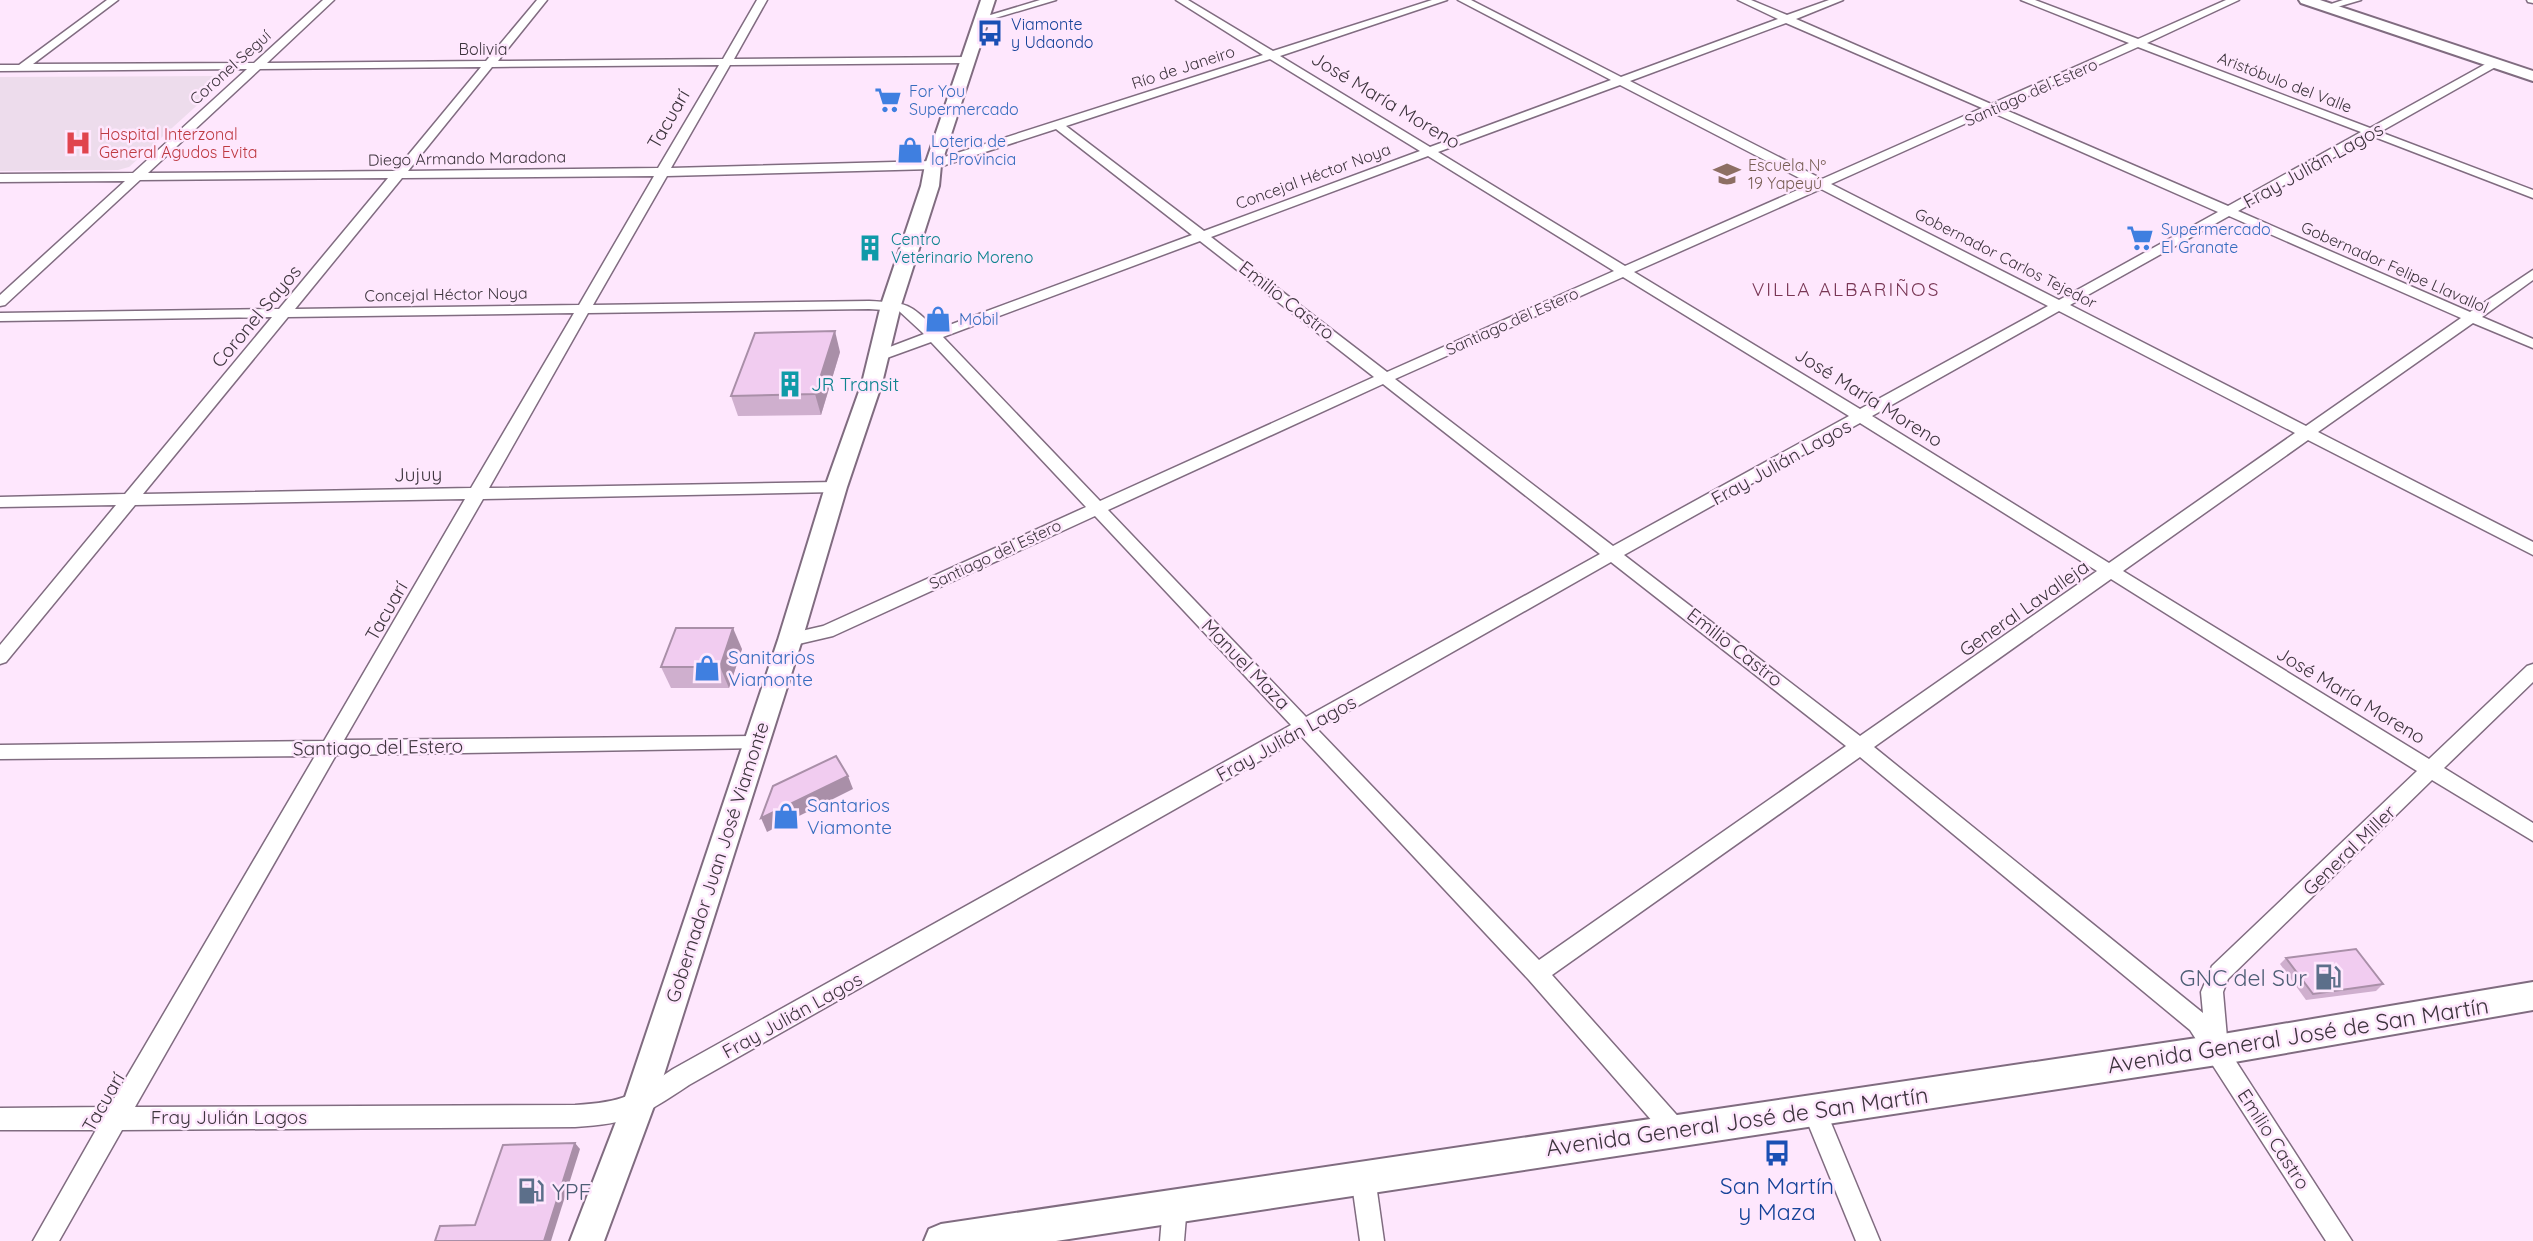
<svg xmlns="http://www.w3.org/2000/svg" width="2533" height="1241" font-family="Quicksand,sans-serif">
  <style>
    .medical { fill: #eddcec }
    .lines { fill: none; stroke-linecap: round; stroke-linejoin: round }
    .street-casing { stroke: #806c80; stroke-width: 3 }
    .secondary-casing { stroke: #806c80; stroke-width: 4 }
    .street { fill: #fff; fill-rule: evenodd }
    .secondary { fill: #fff; fill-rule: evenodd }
    .wall { fill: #cfafce }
    .shaded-wall { fill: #a98fa8 }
    .building { fill: #f1ccf0; stroke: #a98fa8; stroke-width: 2 }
    .labels { text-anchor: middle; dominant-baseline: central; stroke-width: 5; stroke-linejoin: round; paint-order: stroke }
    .far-transit-label { font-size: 16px; fill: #164399; stroke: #fee7fd; text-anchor: start }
    .far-street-label { font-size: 16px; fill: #3d343d; stroke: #fee7fd }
    .far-shop-label { font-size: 16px; fill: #366cbe; stroke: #fee7fd; text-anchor: start }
    .far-health-label { font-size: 16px; fill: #be3a42; stroke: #fee7fd; text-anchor: start }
    .far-education-label { font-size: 16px; fill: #785e54; stroke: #fee7fd; text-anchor: start }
    .far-culture-label { font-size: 16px; fill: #0d838f; stroke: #fee7fd; text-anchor: start }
    .street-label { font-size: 19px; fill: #3d343d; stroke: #fee7fd }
    .far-quarter-label { font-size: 19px; letter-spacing: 2px; fill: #793755; stroke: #fee7fd }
    .culture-label { font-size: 19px; fill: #0d838f; stroke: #fee7fd; text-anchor: start }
    .shop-label { font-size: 19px; fill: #366cbe; stroke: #fee7fd; text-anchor: start }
    .near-service-label { font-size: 23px; fill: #4e5e75; stroke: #fee7fd; text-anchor: end }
    .near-street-label { font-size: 23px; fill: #3d343d; stroke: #fee7fd }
    .near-transit-label { font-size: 23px; fill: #164399; stroke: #fee7fd }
  </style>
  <rect width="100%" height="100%" fill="#fee7fd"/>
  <path class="medical" d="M221 76 226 79 129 167 118 170 0 171V77Z"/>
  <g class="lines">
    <g class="street-casing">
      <g id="street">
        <path d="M107 0H118L33 64 254 63 323 0H334L267 63 486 61 537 0H547L498 61 723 59 757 0H767L734 59 967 57 972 60 967 63 730 65 671 168 932 161 1263 55 1176 0H1188L1273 51 1432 0H1447L1280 56 1430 147 1611 80 1458 0H1471L1621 77 1778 19 1738 0H1751L1787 15 1829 0H1843L1796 19 1991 104 2129 43 2021 0H2035L2138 39 2226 0H2239L2147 43 2370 128 2491 61H2499V65L2380 132 2533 190V198L2372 136 2238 211 2470 312 2533 270V280L2482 317 2533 339V348L2473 323 2318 432 2533 542V555L2308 440 2123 571 2429 759 2527 666 2533 664V682L2444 768 2533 823V841L2432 780 2228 979 2223 992 2228 1049 2352 1241H2326L2190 1030 1860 757 1552 975 1683 1122 1687 1130 1683 1138 1675 1141 1667 1138 1529 980 1302 737 689 1085C644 1115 630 1124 575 1127L122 1130 59 1241H33L96 1130H0V1108L109 1107 315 756 0 759V745L324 741 465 499 135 505 6 662 0 664V645L116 505 0 507V497L125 494 272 317 0 321V313L279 309 388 178 140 180 5 305 0 306V295L125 181 0 182V174L133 173 247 69 0 71V65H19ZM1786 23 1982 108 1822 179 1630 81ZM2138 47 2361 132 2228 206 2001 108ZM1270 59 1420 151 1204 231 1066 126ZM719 65 658 168 408 171 492 67ZM481 67 395 171 148 173 260 69ZM1620 85 1811 184 1625 266 1438 152ZM1991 112 2218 212 2059 300 1831 184ZM1056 129 1192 235 936 330C909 302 907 303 869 301L593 305 667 176 933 169ZM1428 156 1614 271 1387 372 1211 237ZM654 176 579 305 295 309 402 178ZM1821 189 2048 306 1860 409 1634 272ZM2229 216 2461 318 2306 426 2070 305ZM1200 241 1374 377 1100 501 943 337ZM1623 277 1849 416 1613 546 1395 379ZM869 309 899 311 924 334 874 353V359H884L931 342 1086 507 823 626 784 635 781 640 784 645 790 646 833 636 1095 516 1291 725 673 1069C633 1096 624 1102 575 1105L135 1107 336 755 762 748 764 743 762 738 755 736 344 740 483 499 836 492 844 487 836 482 489 488 588 313ZM2059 311 2295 433 2109 563 1872 416ZM574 313 471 488 143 494 288 317ZM1383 384 1600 554 1306 717 1108 510ZM1860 423 2097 571 1860 736 1624 555ZM1611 562 1846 746 1539 960 1317 729ZM2111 579 2417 771 2212 966 2201 992 2203 1013 1874 747Z"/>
        <path d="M1040 0H1056L982 22 977 19Z"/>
        <path d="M2343 0H2361L2327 10 2322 7Z"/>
        <path d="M2527 0H2533V3L2528 2Z"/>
        <path d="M1814 1098 1822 1101 1880 1241H1856L1802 1109 1806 1101Z"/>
        <path d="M1363 1165 1372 1169 1375 1177 1384 1241H1360L1351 1177 1354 1169Z"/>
        <path d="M1175 1193 1184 1196 1187 1205 1184 1241H1160L1163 1205 1166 1196Z"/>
      </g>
    </g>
    <g class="secondary-casing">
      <g id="secondary">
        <path d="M981 0H995L941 165 939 186 901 305 882 383 847 487 802 640 654 1106 604 1241H570L622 1106 778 640 825 487 862 383 881 305 921 186 925 165Z"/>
        <path d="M2299 0H2320L2533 71V81L2301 3Z"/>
        <path d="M2533 982V1010L2217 1065 1056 1241H924L929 1229 941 1224 2217 1035Z"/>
      </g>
    </g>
    <use href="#street" class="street"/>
    <use href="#secondary" class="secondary"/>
  </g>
  <g class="wall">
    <path d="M840 352 821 415 738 416 731 396Z"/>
    <path d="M742 649 729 688H671L661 667Z"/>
    <path d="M2286 958 2383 984 2376 991 2306 1000 2280 964Z"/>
  </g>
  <g class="shaded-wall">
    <path d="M835 331 840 352 821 415 815 394Z"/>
    <path d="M733 628 742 649 729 688 720 667Z"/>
    <path d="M848 776 853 789 767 832 761 818Z"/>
    <path d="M575 1143 580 1149 551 1241H544Z"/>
  </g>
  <g class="building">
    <path d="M835 331 815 394 731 396 755 333Z"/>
    <path d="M676 628H733L720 667H661Z"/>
    <path d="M836 756 848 776 761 818 773 786Z"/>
    <path d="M2356 949 2383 984 2313 994 2286 958Z"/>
    <path d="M575 1143 544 1241H435L440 1226 475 1225 503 1145Z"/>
  </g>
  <defs>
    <g id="bus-bare" transform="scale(2.1)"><path d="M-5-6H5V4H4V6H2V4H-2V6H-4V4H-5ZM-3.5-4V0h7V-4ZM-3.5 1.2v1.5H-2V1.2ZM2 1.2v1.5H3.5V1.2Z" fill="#1a4fb4" stroke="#fee7fd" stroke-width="2.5" paint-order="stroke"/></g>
    <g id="supermarket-bare" transform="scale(2.1)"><path d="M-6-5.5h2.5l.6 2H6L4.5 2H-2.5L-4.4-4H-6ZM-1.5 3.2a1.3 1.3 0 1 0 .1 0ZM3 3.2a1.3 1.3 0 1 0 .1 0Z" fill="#3f7fe0" stroke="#fee7fd" stroke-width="2.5" paint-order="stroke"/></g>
    <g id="hospital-bare" transform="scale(2.1)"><path d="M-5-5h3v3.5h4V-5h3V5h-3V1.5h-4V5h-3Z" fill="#e0444e" stroke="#fee7fd" stroke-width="2.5" paint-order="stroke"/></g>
    <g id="shop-bare" transform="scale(2.1)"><path d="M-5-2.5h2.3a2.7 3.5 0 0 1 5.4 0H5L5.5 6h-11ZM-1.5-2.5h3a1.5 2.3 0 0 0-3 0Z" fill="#3f7fe0" stroke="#fee7fd" stroke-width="2.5" paint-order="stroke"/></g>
    <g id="school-bare" transform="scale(2.1)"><path d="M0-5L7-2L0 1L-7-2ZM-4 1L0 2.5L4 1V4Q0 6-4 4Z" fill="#8d6e63" stroke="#fee7fd" stroke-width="2.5" paint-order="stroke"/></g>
    <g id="building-bare" transform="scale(2.1)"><path d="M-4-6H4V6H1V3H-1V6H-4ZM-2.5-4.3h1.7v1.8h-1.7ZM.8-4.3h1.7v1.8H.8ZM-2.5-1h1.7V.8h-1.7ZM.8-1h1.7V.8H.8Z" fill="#0f9aa8" stroke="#fee7fd" stroke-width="2.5" paint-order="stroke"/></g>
    <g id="fuel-bare" transform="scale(2.1)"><path d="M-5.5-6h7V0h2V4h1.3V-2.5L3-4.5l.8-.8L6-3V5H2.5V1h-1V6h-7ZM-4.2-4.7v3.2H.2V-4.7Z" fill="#5c6f8a" stroke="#fee7fd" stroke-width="2.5" paint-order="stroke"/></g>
  </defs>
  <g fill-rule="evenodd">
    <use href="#bus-bare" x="990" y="33"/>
    <use href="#supermarket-bare" x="888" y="100"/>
    <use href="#hospital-bare" x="78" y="143"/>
    <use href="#shop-bare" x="910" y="150"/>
    <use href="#school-bare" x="1727" y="174"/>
    <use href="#supermarket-bare" x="2140" y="238"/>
    <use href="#building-bare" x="870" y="248"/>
    <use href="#shop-bare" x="938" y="319"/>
    <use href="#building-bare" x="790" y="384"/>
    <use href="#shop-bare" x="707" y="668"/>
    <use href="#shop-bare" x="786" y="816"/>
    <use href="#fuel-bare" x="2328" y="977"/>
    <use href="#bus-bare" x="1777" y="1153"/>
    <use href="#fuel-bare" x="531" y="1191"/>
  </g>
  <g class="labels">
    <g class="far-transit-label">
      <text x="1011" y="24">Viamonte<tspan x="1011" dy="18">y Udaondo</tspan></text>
    </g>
    <g class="far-street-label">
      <text x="483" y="49">Bolivia</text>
      <text transform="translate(230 67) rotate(-42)">Coronel Seguí</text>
      <text transform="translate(1183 67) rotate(-18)">Río de Janeiro</text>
      <text transform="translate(2285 82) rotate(21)">Aristóbulo del Valle</text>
      <text transform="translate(2031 92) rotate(-24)">Santiago del Estero</text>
      <text transform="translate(467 158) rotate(-1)">Diego Armando Maradona</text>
      <text transform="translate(1313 176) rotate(-20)">Concejal Héctor Noya</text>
      <text transform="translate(2006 258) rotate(27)">Gobernador Carlos Tejedor</text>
      <text transform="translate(2395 267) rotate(24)">Gobernador Felipe Llavallol</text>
      <text transform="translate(446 294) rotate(-1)">Concejal Héctor Noya</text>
      <text transform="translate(1512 321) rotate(-24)">Santiago del Estero</text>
      <text transform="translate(995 554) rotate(-25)">Santiago del Estero</text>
    </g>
    <g class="far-shop-label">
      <text x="909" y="91">For You<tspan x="909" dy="18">Supermercado</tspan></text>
      <text x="931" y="141">Loteria de<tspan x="931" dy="18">la Provincia</tspan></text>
      <text x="2161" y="229">Supermercado<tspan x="2161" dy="18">El Granate</tspan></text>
      <text x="959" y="319">Mobil</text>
    </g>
    <g class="far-health-label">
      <text x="99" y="134">Hospital Interzonal<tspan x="99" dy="18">General Agudos Evita</tspan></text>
    </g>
    <g class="far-education-label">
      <text x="1748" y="165">Escuela Nº<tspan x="1748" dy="18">19 Yapeyú</tspan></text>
    </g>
    <g class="far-culture-label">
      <text x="891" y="239">Centro<tspan x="891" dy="18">Veterinario Moreno</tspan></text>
    </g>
    <g class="street-label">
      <text transform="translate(1386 100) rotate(31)">José María Moreno</text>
      <text transform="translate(668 119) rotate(-60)">Tacuarí</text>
      <text transform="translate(2313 165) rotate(-29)">Fray Julián Lagos</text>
      <text transform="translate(1287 300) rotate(38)">Emilio Castro</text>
      <text transform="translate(256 316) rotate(-50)">Coronel Sayos</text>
      <text transform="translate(1869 397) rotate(32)">José María Moreno</text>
      <text transform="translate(1781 462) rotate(-29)">Fray Julián Lagos</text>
      <text transform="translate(418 474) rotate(-1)">Jujuy</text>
      <text transform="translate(2024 608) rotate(-35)">General Lavalleja</text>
      <text transform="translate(386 611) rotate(-60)">Tacuarí</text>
      <text transform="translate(1735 647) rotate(38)">Emilio Castro</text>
      <text transform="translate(1246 664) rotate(46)">Manuel Maza</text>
      <text transform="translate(2351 695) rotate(31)">José María Moreno</text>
      <text transform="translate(1286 738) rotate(-29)">Fray Julián Lagos</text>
      <text transform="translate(378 747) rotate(-1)">Santiago del Estero</text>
      <text transform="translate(2349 850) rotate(-44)">General Miller</text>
      <text transform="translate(717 862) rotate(-72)">Gobernador Juan José Viamonte</text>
      <text transform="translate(792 1015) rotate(-29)">Fray Julián Lagos</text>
      <text transform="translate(103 1102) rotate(-60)">Tacuarí</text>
      <text x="229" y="1117">Fray Julián Lagos</text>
      <text transform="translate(2274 1139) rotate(57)">Emilio Castro</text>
    </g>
    <g class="far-quarter-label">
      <text x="1846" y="289">VILLA ALBARIÑOS</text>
    </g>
    <g class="culture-label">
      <text x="811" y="384">JR Transit</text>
    </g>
    <g class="shop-label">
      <text x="728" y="657">Sanitarios<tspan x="728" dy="22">Viamonte</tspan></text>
      <text x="807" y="805">Santarios<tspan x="807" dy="22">Viamonte</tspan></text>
    </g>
    <g class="near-service-label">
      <text x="2307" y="977">GNC del Sur</text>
      <text x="552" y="1191" text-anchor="start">YPF</text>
    </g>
    <g class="near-street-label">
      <text transform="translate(2298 1035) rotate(-9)">Avenida General José de San Martín</text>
      <text transform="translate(1737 1121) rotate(-8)">Avenida General José de San Martín</text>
    </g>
    <g class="near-transit-label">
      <text x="1777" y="1185">San Martín<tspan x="1777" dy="26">y Maza</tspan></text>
    </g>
  </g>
</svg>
